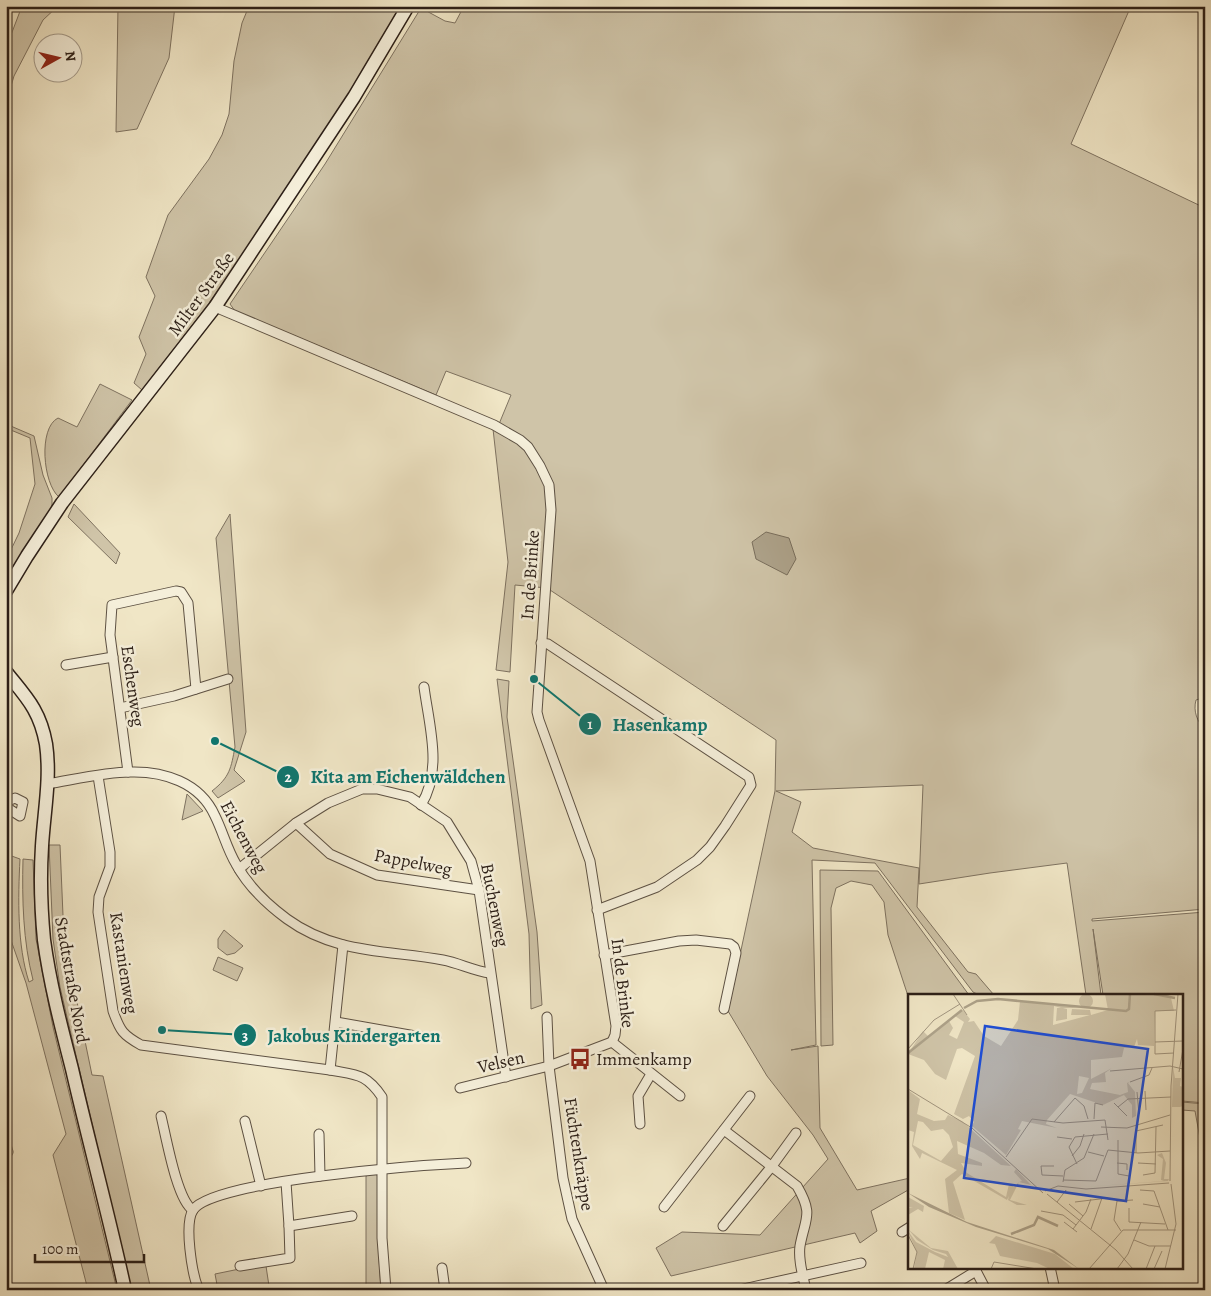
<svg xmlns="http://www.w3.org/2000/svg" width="1211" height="1296" font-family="Alegreya,serif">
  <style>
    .green { fill: #cfc4a8; stroke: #7e7260 }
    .water { fill: #ada28a; stroke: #796e5c }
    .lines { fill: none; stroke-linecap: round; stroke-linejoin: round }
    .minor-casing { stroke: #5d5143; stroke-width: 11 }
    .secondary-casing { stroke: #2c1f17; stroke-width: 15 }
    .minor { stroke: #f5efda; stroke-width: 9 }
    .secondary { stroke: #f5efda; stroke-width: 12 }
    .labels { text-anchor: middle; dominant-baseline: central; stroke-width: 5; stroke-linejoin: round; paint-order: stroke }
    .street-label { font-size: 18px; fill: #2c1f17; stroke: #f5efda }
    .poi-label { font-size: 18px; fill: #2c1f17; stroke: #f5efda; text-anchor: start }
    .inset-river { fill: none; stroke: #ada28a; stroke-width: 2.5 }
    .inset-road { fill: none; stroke: #a29680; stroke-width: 1 }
    .view { fill: #1d4ed8; fill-opacity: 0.15; stroke: #1d4ed8; stroke-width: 2.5 }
    .inset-edge { fill: none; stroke: #2c1f17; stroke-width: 2.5 }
    .leader { fill: none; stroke: #0f766e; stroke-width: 2 }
    .callout-dot { fill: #0f766e; stroke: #f5efda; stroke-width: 2 }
    .mark-label { font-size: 15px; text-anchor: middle; font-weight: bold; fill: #fff }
    .callout-label { font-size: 19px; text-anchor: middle; font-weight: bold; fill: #0f766e; stroke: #f5efda; stroke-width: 5; stroke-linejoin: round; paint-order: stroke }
  </style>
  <rect width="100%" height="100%" fill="#f0e6c6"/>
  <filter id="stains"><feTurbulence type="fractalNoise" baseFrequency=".004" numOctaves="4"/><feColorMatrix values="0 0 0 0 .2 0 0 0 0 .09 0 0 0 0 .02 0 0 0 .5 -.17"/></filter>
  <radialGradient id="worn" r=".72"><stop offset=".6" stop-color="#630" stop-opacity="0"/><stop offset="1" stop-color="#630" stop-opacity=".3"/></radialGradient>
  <g class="green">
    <path d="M22 6H58L43 20 14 76 6 103V48Z"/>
    <path d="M118 6H175L169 58 137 129 116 132Z"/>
    <path d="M249 6H404C343 106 281 205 212 299 189 330 165 360 142 390L134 383 146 354 139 337 155 296 146 277 168 215 209 159 222 135 229 114 234 61 242 23Z"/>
    <path d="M464 6H1131L1071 144 1205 208V697L1196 700C1193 711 1197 722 1205 729V909L1092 919V921L1205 912V1103L1182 1101V995H1103L1093 929 1101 995H1086L1067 863 990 873 919 884 923 785 776 791 801 802 792 832 813 848 919 868 917 907 968 972 976 974 994 995H979L973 992 875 863 812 860 816 1045 791 1050 818 1046 820 1128 857 1190 910 1178V1189L871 1211 877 1231 860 1243 855 1233 671 1276 656 1248 682 1232 760 1235 828 1159 813 1135 767 1076 728 1011 775 791 776 740 547 588 515 585 510 672 496 670 508 562 493 429 499 424 511 395 446 371 436 395 235 311 230 304 325 164 421 8 445 21 455 23Z"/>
    <path d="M100 384 132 400 59 497C43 484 38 428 58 418L77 427Z"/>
    <path d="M6 421 13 427 34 436 43 475 52 498V507L6 582V560L19 533 35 484 30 438 6 428Z"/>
    <path d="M74 504 120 553 116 564 68 517Z"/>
    <path d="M230 514 246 732 234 770 245 781 218 798 212 791C230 777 231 768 235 747L216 538Z"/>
    <path d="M497 679 509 681 507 717 537 932 542 1005 531 1009 529 934Z"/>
    <path d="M187 794 203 811 182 820Z"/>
    <path d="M49 845H60L64 939 92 1075 103 1076 151 1290H131L60 987 53 939Z"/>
    <path d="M6 854 20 859C18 898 17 945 29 982L33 980C23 941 22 900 23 859L33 860 36 939 53 1027 117 1290H88L53 1155 66 1134 26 983 6 926Z"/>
    <path d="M820 870 878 871 969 995H910V1002L888 935 884 902 872 885 851 881 836 888 831 908 833 1045 821 1046Z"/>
    <path d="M224 930 243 946 235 953 227 955 218 948V939Z"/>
    <path d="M218 957 243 968 237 981 213 970Z"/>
    <path d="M1182 1102 1205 1104V1166L1195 1111 1182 1110Z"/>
    <path d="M375 1173 380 1179 378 1241 381 1290H366V1176Z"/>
    <path d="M254 1266H266L269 1286 248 1290H218L215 1274Z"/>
  </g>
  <path class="water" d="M766 532 789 538 796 559 787 575 756 559 752 542Z"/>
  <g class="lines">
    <g class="minor-casing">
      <g id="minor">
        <path d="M215 307 494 425 520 440 528 447 540 466 549 485 551 510 537 712 539 720 590 861 616 1026 615 1035 612 1042"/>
        <path d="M541 643 548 644 749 777 751 785 725 826 710 847 697 860 657 887 597 910"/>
        <path d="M66 665 113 657"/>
        <path d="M120 708 174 696 228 679"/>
        <path d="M128 772 110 635 112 605 176 591 181 592 188 603 196 689"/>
        <path d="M98 776 110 852V867L99 897 98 912 113 1011C120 1031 123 1035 141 1045L330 1070C356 1075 366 1073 382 1097V1238L386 1290"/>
        <path d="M47 784C72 780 105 772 130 772 163 771 200 782 215 816 223 832 227 849 236 864 248 886 268 905 287 919 335 954 388 950 443 960 459 963 474 971 490 973"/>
        <path d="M6 802 15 798 23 802 20 816 6 807"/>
        <path d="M421 805C443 770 429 725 424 687"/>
        <path d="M296 823 330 854 377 875 479 890"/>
        <path d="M239 869 296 823 328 803 362 789H377L410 797 447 822 471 861 479 890 506 1077"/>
        <path d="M604 955 679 941 696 940 730 944 734 947 736 953 724 1009"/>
        <path d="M547 1017 549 1066 563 1178 572 1219 604 1290"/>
        <path d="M336 1022 421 1037H436"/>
        <path d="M612 1042 680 1096"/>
        <path d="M330 1070 343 945"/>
        <path d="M460 1088 549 1066 612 1042"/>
        <path d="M161 1116C166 1136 177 1201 193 1210"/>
        <path d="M245 1121 261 1186"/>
        <path d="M640 1124 638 1096 651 1074"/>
        <path d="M724 1130 797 1186C814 1215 805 1218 800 1246 798 1260 803 1276 806 1290"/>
        <path d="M319 1134 320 1176"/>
        <path d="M6 1145 8 1152"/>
        <path d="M664 1207 750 1096"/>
        <path d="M289 1226 352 1216"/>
        <path d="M723 1226 772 1166 796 1133"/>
        <path d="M902 1232 910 1227"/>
        <path d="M240 1266 290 1258 289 1226 286 1182"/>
        <path d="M974 1267 986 1290"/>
        <path d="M1050 1267 1055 1290"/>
        <path d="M442 1268 445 1290"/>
        <path d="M6 1286 7 1290"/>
        <path d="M198 1288C192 1273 184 1224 193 1210 212 1180 425 1165 466 1163"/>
        <path d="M739 1290 861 1263"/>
        <path d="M945 1290 976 1271"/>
      </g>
    </g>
    <g class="secondary-casing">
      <g id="secondary">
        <path d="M6 591 27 556 62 503 215 307 354 97 408 6"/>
        <path d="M6 672C26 697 40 710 46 744 51 778 44 812 42 846 40 877 41 909 44 940 50 984 61 1026 72 1069 89 1143 109 1216 125 1290"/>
      </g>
    </g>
    <use href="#minor" class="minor"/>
    <use href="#secondary" class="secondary"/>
  </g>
  <defs>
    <g id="bus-bare" transform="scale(1.725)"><path d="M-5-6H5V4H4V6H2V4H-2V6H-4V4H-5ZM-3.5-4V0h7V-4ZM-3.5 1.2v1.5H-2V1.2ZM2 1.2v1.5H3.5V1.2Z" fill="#8f2418" stroke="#f5efda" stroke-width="2.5" paint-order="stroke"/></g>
  </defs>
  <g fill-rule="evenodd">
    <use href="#bus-bare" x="580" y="1059"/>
  </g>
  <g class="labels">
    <g class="street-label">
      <text transform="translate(201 294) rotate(-54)">Milter Straße</text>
      <text transform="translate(530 575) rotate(-86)">In de Brinke</text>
      <text transform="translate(133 686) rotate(82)">Eschenweg</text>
      <text transform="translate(244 837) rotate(62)">Eichenweg</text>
      <text transform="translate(413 862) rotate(11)">Pappelweg</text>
      <text transform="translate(495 905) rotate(79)">Buchenweg</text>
      <text transform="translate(124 963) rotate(81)">Kastanienweg</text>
      <text transform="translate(72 980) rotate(80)">Stadtstraße Nord</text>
      <text transform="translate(623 983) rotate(83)">In de Brinke</text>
      <text transform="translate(501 1062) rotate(-13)">Velsen</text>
      <text transform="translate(579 1154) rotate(81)">Füchtenknäppe</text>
    </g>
    <g class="poi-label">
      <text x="596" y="1059">Immenkamp</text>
    </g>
  </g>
  <g transform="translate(908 994)">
    <rect width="275" height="275" fill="#f0e6c6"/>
    <path d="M197 0H259L263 4 266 17H247L246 52 230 51 229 45 226 53 216 54 214 63 183 66V85L204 74 197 79 198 88 184 89 182 95 212 101 220 98 219 89 223 87 220 89 227 98 228 122 224 124V111L216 101 195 111 162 100 139 126 138 130 149 134 114 127 110 135 113 136 98 161 64 132 66 128 61 122 55 125 46 120 67 62 54 54 49 55 38 86 27 80 16 66 0 60 15 37 21 43 9 53 41 27 45 34 41 41 49 45 56 28 47 22 55 16 62 25 60 28 66 27 76 42 93 52 110 26 112 7 173 14H155L159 15V25L148 27 149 14H153L146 12 145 31 182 21H163L164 15 182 16 183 21 200 16ZM171 82 181 84 174 99 169 100ZM171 7a7 7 0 1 1 14 0a7 7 0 1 1-14 0ZM265 73 267 84H273L272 92 275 93V112L272 113H264ZM0 96 12 105 9 120 26 127 37 126 40 121 54 127 103 172 93 171 76 159 49 147 50 160 74 169V172L53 169 59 179 98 203 101 190 106 193 111 188 114 187 106 178 108 175 123 191 111 188 102 206 119 211H109L100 206 101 202 99 206 54 180 45 188 57 226 41 219 37 185 49 176 14 159 12 165 4 152 6 138 0 136ZM10 127 15 128 23 137 35 135 41 141 45 153 33 167 5 151ZM254 159 258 169 256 185H261L260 187 175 193 256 187 253 186 255 165 249 161ZM0 203 16 212 15 218 10 215 0 221V214L5 213H0ZM1 236 23 254 40 257 50 275H35L37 266 21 258 17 275H6L9 259 0 237 8 248 27 258 40 263 38 260 25 256 9 246ZM88 242 147 260 166 275H142L129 269 92 262 87 250 81 249Z" fill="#cfc4a8" fill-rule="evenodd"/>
    <path d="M0 199 59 228 146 256 171 275 140 255 68 233 21 213Z" fill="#ada28a"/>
    <path class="inset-river" d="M246 0 267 4M56 14 69 7 90 5 218 17 221 15 222 0M0 59 54 16M103 240 126 231 130 223 150 232"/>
    <path class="inset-road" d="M45 0 59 21M247 48 275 47M0 55 26 26 52 10M266 59 247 60V17L268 16M202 77 262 72 275 75M271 78 275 55M222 88 241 81 244 74M0 95 64 134 135 199M237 97 238 116M229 98 231 120M206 109 219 122M210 113 220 105 263 103M186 125 187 109 195 111M197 126 200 146M146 128 167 104 176 112 180 125M193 133 219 134 262 121M149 143 164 145M210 146V180L221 182M180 158 196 162M228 159V137L255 131M164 162 172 152 176 140M98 163 124 125 155 129 197 126M209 169 219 170V176M230 169 248 170M169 170 161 153 167 143 200 140M146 172H133L134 181 155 182M235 181 247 179 248 133M155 186 188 187 200 156 230 159 262 157M262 187 263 92 270 0M155 188 157 176 176 164 186 140M232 196 246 197 260 236M137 197 150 192 178 195 261 189M139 200 208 256 225 275M149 208 158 196 157 198M167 208 200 204M161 210 175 222M235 210 252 213M221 214V228L257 230M133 217 155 221 168 231M156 228 169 238M165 235 178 218 183 205M183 235 194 204M213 237 206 226 209 207 225 206M0 241 9 258 5 275M226 246 241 252H263M83 275 86 268 129 275M181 275 215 236H268M209 275 220 260 233 228M238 275 247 252M246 275 254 257M257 275 268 230 263 190"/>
    <path class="view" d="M77 32 240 55 218 207 56 184Z"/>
    <rect width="275" height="275" class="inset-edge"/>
  </g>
  <path class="leader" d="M534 679L590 724M215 741L288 777M162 1030L245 1035"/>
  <g class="callout-dot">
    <circle cx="534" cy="679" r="5"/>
    <circle cx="215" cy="741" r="5"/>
    <circle cx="162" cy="1030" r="5"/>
    <circle cx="590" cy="724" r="12"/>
    <circle cx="288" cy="777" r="12"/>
    <circle cx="245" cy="1035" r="12"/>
  </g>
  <g class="mark-label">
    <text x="590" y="729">1</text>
    <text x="288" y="782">2</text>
    <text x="245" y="1041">3</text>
  </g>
  <g class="callout-label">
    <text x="660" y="731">Hasenkamp</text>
    <text x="408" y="783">Kita am Eichenwäldchen</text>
    <text x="354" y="1042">Jakobus Kindergarten</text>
  </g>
  <rect width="1211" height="1296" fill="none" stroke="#f0e6c6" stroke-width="25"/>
  <rect x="8" y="8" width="1196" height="1281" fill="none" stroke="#2c1f17" stroke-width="2.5"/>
  <rect x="12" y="12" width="1186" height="1271" fill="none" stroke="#2c1f17"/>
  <g transform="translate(58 58) rotate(82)"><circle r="24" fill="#f5efda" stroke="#a59c8c"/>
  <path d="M0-4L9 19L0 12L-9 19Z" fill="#8f2418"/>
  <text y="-8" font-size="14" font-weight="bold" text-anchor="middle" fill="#2c1f17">N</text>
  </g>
  <path d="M35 1254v8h109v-8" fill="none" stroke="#2c1f17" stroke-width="2.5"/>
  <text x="42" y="1254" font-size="15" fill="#2c1f17" stroke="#f5efda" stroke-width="4" paint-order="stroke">100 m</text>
  <rect width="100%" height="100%" filter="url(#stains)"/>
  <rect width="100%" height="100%" fill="url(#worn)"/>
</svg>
